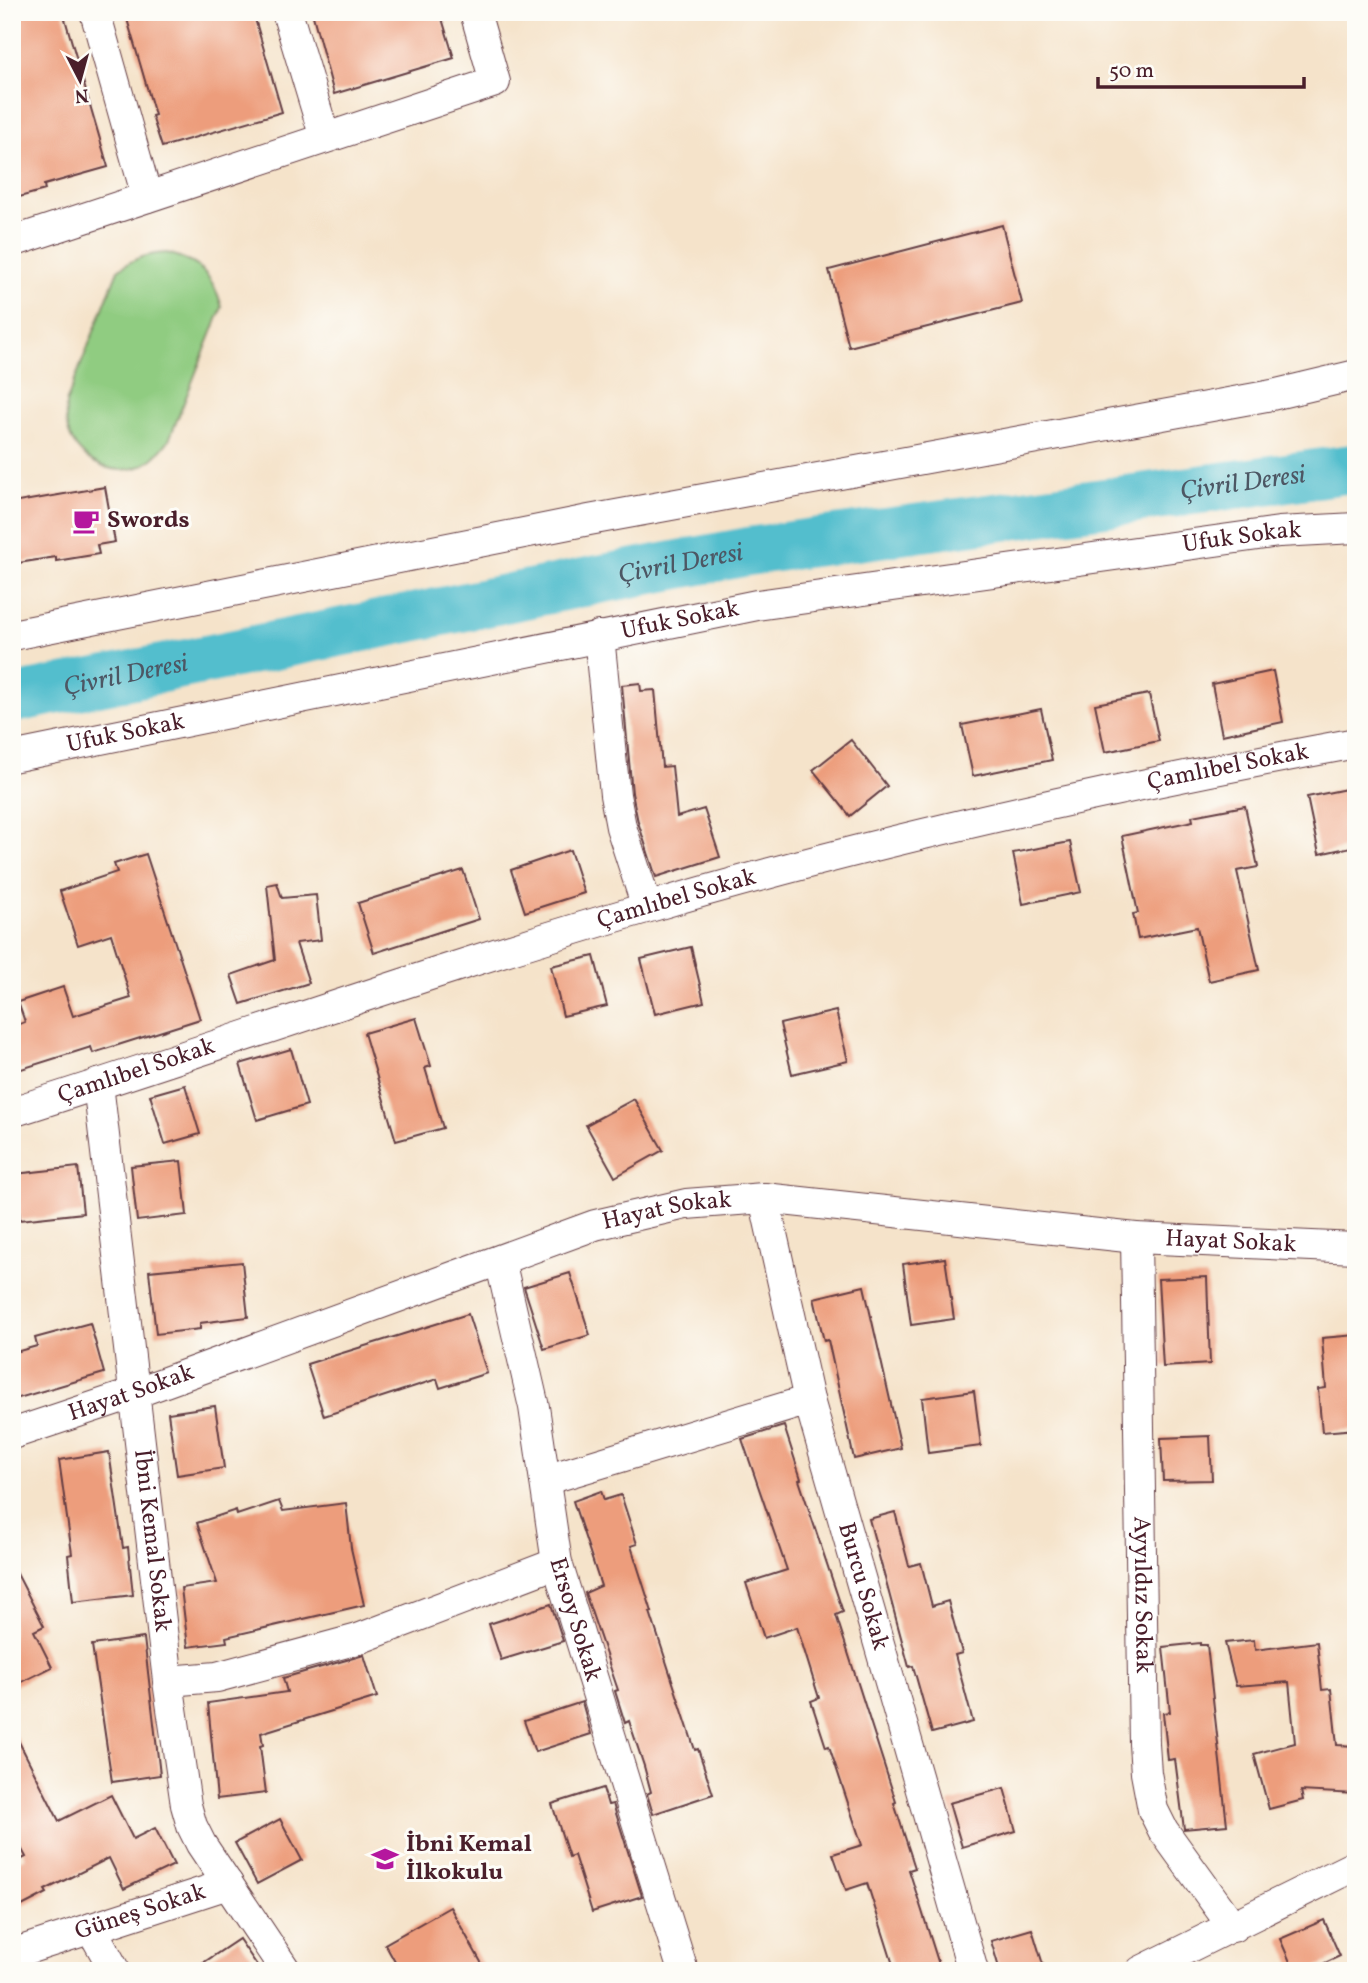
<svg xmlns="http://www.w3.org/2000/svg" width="1368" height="1983" font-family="Vollkorn,serif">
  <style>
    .green { fill: #90cc81; stroke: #6d7656; stroke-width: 2 }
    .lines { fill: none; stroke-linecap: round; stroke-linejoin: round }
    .river { stroke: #52becd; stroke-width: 49 }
    .building { fill: #ed9d7c }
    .minor-casing { stroke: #643c43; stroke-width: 32 }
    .minor { stroke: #fff; stroke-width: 30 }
    .labels { text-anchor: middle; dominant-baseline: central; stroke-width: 6; stroke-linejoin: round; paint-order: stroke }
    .poi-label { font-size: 24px; font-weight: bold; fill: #4a1f2b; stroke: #fdfcf7; text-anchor: start }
    .street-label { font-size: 24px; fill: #4a1f2b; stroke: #fdfcf7 }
    .water-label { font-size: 26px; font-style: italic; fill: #4d5764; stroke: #fdfcf7 }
  </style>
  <rect width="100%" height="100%" fill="#fdfcf7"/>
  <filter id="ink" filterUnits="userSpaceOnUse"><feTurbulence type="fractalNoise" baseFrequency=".0143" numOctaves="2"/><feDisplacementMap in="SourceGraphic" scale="14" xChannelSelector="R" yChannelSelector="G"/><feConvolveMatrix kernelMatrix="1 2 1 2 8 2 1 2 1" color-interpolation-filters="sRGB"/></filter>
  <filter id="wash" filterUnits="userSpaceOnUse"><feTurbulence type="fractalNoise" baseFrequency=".00686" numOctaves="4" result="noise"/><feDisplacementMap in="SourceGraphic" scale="28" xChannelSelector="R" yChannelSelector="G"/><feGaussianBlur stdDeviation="1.57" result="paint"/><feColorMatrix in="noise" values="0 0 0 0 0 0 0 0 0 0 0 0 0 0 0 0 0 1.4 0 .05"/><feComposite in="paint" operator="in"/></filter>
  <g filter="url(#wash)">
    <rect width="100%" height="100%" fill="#f5e3ca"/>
    <path class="green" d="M167 253C199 261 213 275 222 307L169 440C161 450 153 461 141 466 109 478 74 458 67 426 65 419 66 410 66 403L118 270C134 258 147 254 167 253Z"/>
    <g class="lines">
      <path class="river" id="s1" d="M12 699 596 580 751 551 1356 468"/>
    </g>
    <g id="blocks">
      <g class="building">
        <path d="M12 12H63L108 167 44 185 45 190 12 199Z"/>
        <path d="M125 12H253L282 112 162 147 152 116 155 115Z"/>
        <path d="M312 12H440L454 58 334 94Z"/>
        <path d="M1002 225 1022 303 849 347 829 270Z"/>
        <path d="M105 487 115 542 97 545 99 554 56 561V557L12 564V503Z"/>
        <path d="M1273 671 1283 722 1222 735 1212 684Z"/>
        <path d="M640 683 641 691 655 690 662 767 672 766 677 817 704 809 720 857 656 877 638 822 632 793 622 685Z"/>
        <path d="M1149 694 1159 741 1105 752 1095 704Z"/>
        <path d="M1041 709 1052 760 973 776 962 725Z"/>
        <path d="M851 740 887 786 850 816 813 770Z"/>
        <path d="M1356 787V846L1319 854 1307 797Z"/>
        <path d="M1245 806 1258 867 1237 871 1259 970 1209 981 1197 927 1138 939 1133 914 1138 913 1122 836 1193 821 1192 816Z"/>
        <path d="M1070 842 1081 892 1023 904 1013 853Z"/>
        <path d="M570 850 584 893 525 912 511 870Z"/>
        <path d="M146 854 200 1019 93 1053 91 1047 12 1072V1027L25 1022 18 1002 63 987 73 1016 131 998 111 934 78 945 60 891 117 872 114 864Z"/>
        <path d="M463 870 479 919 374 953 358 903Z"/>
        <path d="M277 883 282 898 316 895 321 940 296 943 309 983 241 1004 231 975 275 960 267 885Z"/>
        <path d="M691 947 704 1002 655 1014 641 959Z"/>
        <path d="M594 956 607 1006 563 1016 551 966Z"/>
        <path d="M836 1011 848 1061 792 1074 780 1024Z"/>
        <path d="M416 1018 431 1066 425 1068 443 1128 396 1141 364 1033Z"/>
        <path d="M291 1049 307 1105 257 1120 240 1064Z"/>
        <path d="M185 1085 200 1134 165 1144 150 1095Z"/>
        <path d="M634 1099 663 1150 615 1177 586 1125Z"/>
        <path d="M181 1161 187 1215 137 1221 131 1166Z"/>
        <path d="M78 1167 83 1213 20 1220 15 1174Z"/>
        <path d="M945 1258 954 1319 911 1325 903 1264Z"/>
        <path d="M242 1262 248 1317 200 1323V1329L156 1334 149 1271Z"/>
        <path d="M570 1273 590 1335 544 1349 524 1287Z"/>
        <path d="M1207 1277 1210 1364 1163 1367 1158 1279Z"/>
        <path d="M864 1286 901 1448 854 1459 828 1340 824 1341 814 1298Z"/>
        <path d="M468 1314 487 1373 440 1388 437 1379 324 1416 307 1364Z"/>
        <path d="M90 1323 104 1373 12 1400V1353L37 1346 35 1338Z"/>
        <path d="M1356 1335V1429L1322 1432 1318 1389 1326 1388 1322 1338Z"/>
        <path d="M974 1391 981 1446 928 1453 922 1398Z"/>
        <path d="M215 1406 224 1468 177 1475 168 1413Z"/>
        <path d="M784 1426 801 1479 799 1480 843 1612 836 1615 896 1802 894 1803 915 1868 909 1870 941 1971H895L867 1883 846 1890 833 1854 862 1845 829 1746 826 1747 811 1701 819 1698 797 1627 764 1638 746 1583 787 1570 742 1439Z"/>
        <path d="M1210 1436 1212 1480 1163 1481 1161 1438Z"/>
        <path d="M109 1452 123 1548 128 1547 133 1595 73 1602 68 1555 72 1554 59 1460Z"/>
        <path d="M601 1491 604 1500 621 1495 637 1544 631 1546 652 1612H650L695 1750 698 1749 713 1794 653 1814 647 1794 651 1792 644 1766 629 1721 625 1723 615 1691 618 1690 585 1593 601 1586 573 1501Z"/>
        <path d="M279 1501 283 1511 346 1503 351 1548 364 1605 226 1637 227 1642 188 1647 181 1588 217 1583 197 1523 236 1510 237 1515Z"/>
        <path d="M895 1512 909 1566 921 1563 932 1606 948 1601 962 1653 955 1655 973 1722 932 1733 913 1666 909 1667 869 1519Z"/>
        <path d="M12 1564 44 1626 34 1631 52 1667 12 1687Z"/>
        <path d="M551 1604 563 1641 501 1660 489 1624Z"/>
        <path d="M144 1638 160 1775 112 1782 92 1645Z"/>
        <path d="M1254 1640 1255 1650 1317 1642 1322 1690 1331 1689 1337 1745 1356 1746V1794L1301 1791 1303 1800 1269 1809 1254 1754 1295 1743 1289 1682 1236 1686 1225 1643Z"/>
        <path d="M1200 1643V1645H1207L1227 1825 1184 1829 1175 1759 1168 1760 1163 1713 1170 1712 1163 1647Z"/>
        <path d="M364 1655 377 1697 261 1733 263 1745 260 1746 266 1793 217 1799 208 1703 287 1692 283 1678Z"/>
        <path d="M582 1702 591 1734 535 1752 524 1721Z"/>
        <path d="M12 1728 59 1821 111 1795 133 1839 155 1828 174 1865 124 1889 109 1858 45 1890 47 1893 12 1911V1864L26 1857 12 1831Z"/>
        <path d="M603 1788 608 1805 613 1804 642 1896 592 1912 574 1855 569 1857 552 1804Z"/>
        <path d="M1004 1788 1016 1831 962 1847 949 1803Z"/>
        <path d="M280 1819 302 1860 257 1884 235 1843Z"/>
        <path d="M450 1907 486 1971H400L385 1944Z"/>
        <path d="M1324 1920 1340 1956 1308 1971H1294L1280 1939Z"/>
        <path d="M1032 1929 1045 1971H1000L991 1941Z"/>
        <path d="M239 1939 261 1971H191Z"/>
      </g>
    </g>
  </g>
  <g filter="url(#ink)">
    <use href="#blocks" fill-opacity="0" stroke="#643c43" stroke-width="2"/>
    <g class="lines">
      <g class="minor-casing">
        <g id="minor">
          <path d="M95 12 147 197"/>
          <path d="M287 12 325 138"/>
          <path d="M12 242 495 82 475 12"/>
          <path d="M12 635 589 520 1272 395 1356 375"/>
          <path d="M599 636 615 795 621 827 647 907"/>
          <path id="s2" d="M12 757 757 605 1279 532 1356 528"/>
          <path id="s3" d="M98 1084 168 1681 186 1805 192 1826 201 1844 286 1971"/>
          <path id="s4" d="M12 1112C224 1045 433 970 646 908 879 839 1117 787 1356 743"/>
          <path id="s5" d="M764 1198 809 1400 973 1971"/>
          <path id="s6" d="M1136 1238 1144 1744 1146 1773 1153 1810 1163 1830 1233 1927"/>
          <path id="s7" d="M500 1260 534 1407 557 1563 683 1971"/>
          <path id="s8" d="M12 1434 135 1393 595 1225 686 1204 764 1198 1136 1238 1356 1248"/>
          <path d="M545 1480 809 1400"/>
          <path d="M168 1681 217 1677 358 1639 557 1563"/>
          <path d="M91 1928 115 1971"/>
          <path id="s9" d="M12 1954 228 1884"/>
          <path d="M1141 1971 1356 1865"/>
        </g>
      </g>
      <use href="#minor" class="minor"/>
    </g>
  </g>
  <defs>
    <g id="cafe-bare" transform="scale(2.1)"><path d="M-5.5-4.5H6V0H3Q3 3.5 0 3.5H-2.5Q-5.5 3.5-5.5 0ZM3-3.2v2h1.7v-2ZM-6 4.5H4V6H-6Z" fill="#b5179e" stroke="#fdfcf7" stroke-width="2.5" paint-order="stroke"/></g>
    <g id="school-bare" transform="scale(2.1)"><path d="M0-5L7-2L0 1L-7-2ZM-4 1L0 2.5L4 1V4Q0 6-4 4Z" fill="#b5179e" stroke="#fdfcf7" stroke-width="2.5" paint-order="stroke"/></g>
  </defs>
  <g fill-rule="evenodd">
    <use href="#cafe-bare" x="86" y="521"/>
    <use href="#school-bare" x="385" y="1859"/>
  </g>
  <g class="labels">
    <g class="poi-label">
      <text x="107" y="521">Swords</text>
      <text x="406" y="1845">İbni Kemal<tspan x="406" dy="28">İlkokulu</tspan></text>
    </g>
    <g class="street-label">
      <text stroke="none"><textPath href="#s2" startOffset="1250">Ufuk Sokak</textPath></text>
      <text stroke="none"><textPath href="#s2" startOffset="682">Ufuk Sokak</textPath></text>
      <text stroke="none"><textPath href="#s2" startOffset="116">Ufuk Sokak</textPath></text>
      <text stroke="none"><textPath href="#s4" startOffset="1265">Çamlıbel Sokak</textPath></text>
      <text stroke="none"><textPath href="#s4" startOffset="698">Çamlıbel Sokak</textPath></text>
      <text stroke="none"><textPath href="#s4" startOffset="131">Çamlıbel Sokak</textPath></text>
      <text stroke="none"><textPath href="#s8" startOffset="693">Hayat Sokak</textPath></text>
      <text stroke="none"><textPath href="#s8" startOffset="1260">Hayat Sokak</textPath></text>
      <text stroke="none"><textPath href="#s8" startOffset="126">Hayat Sokak</textPath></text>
      <text stroke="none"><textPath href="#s3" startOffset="460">İbni Kemal Sokak</textPath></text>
      <text stroke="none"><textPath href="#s5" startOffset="401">Burcu Sokak</textPath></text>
      <text stroke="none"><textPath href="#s6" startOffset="357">Ayyıldız Sokak</textPath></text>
      <text stroke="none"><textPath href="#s7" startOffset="368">Ersoy Sokak</textPath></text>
      <text stroke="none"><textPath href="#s9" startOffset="135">Güneş Sokak</textPath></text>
    </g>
    <g class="water-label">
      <text stroke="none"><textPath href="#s1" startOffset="1250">Çivril Deresi</textPath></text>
      <text stroke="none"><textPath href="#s1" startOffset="682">Çivril Deresi</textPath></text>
      <text stroke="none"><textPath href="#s1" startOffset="116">Çivril Deresi</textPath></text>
    </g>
  </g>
  <rect width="1368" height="1983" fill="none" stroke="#fdfcf7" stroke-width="42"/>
  <g transform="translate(80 80) rotate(174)" stroke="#fdfcf7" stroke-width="5" paint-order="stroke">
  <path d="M0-5L12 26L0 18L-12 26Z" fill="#4a1f2b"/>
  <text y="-10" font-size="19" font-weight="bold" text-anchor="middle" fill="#4a1f2b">N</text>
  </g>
  <path d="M1098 77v10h206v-10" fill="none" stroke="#4a1f2b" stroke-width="3.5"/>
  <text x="1109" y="77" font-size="21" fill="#4a1f2b" stroke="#fdfcf7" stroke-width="5" paint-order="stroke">50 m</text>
</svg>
